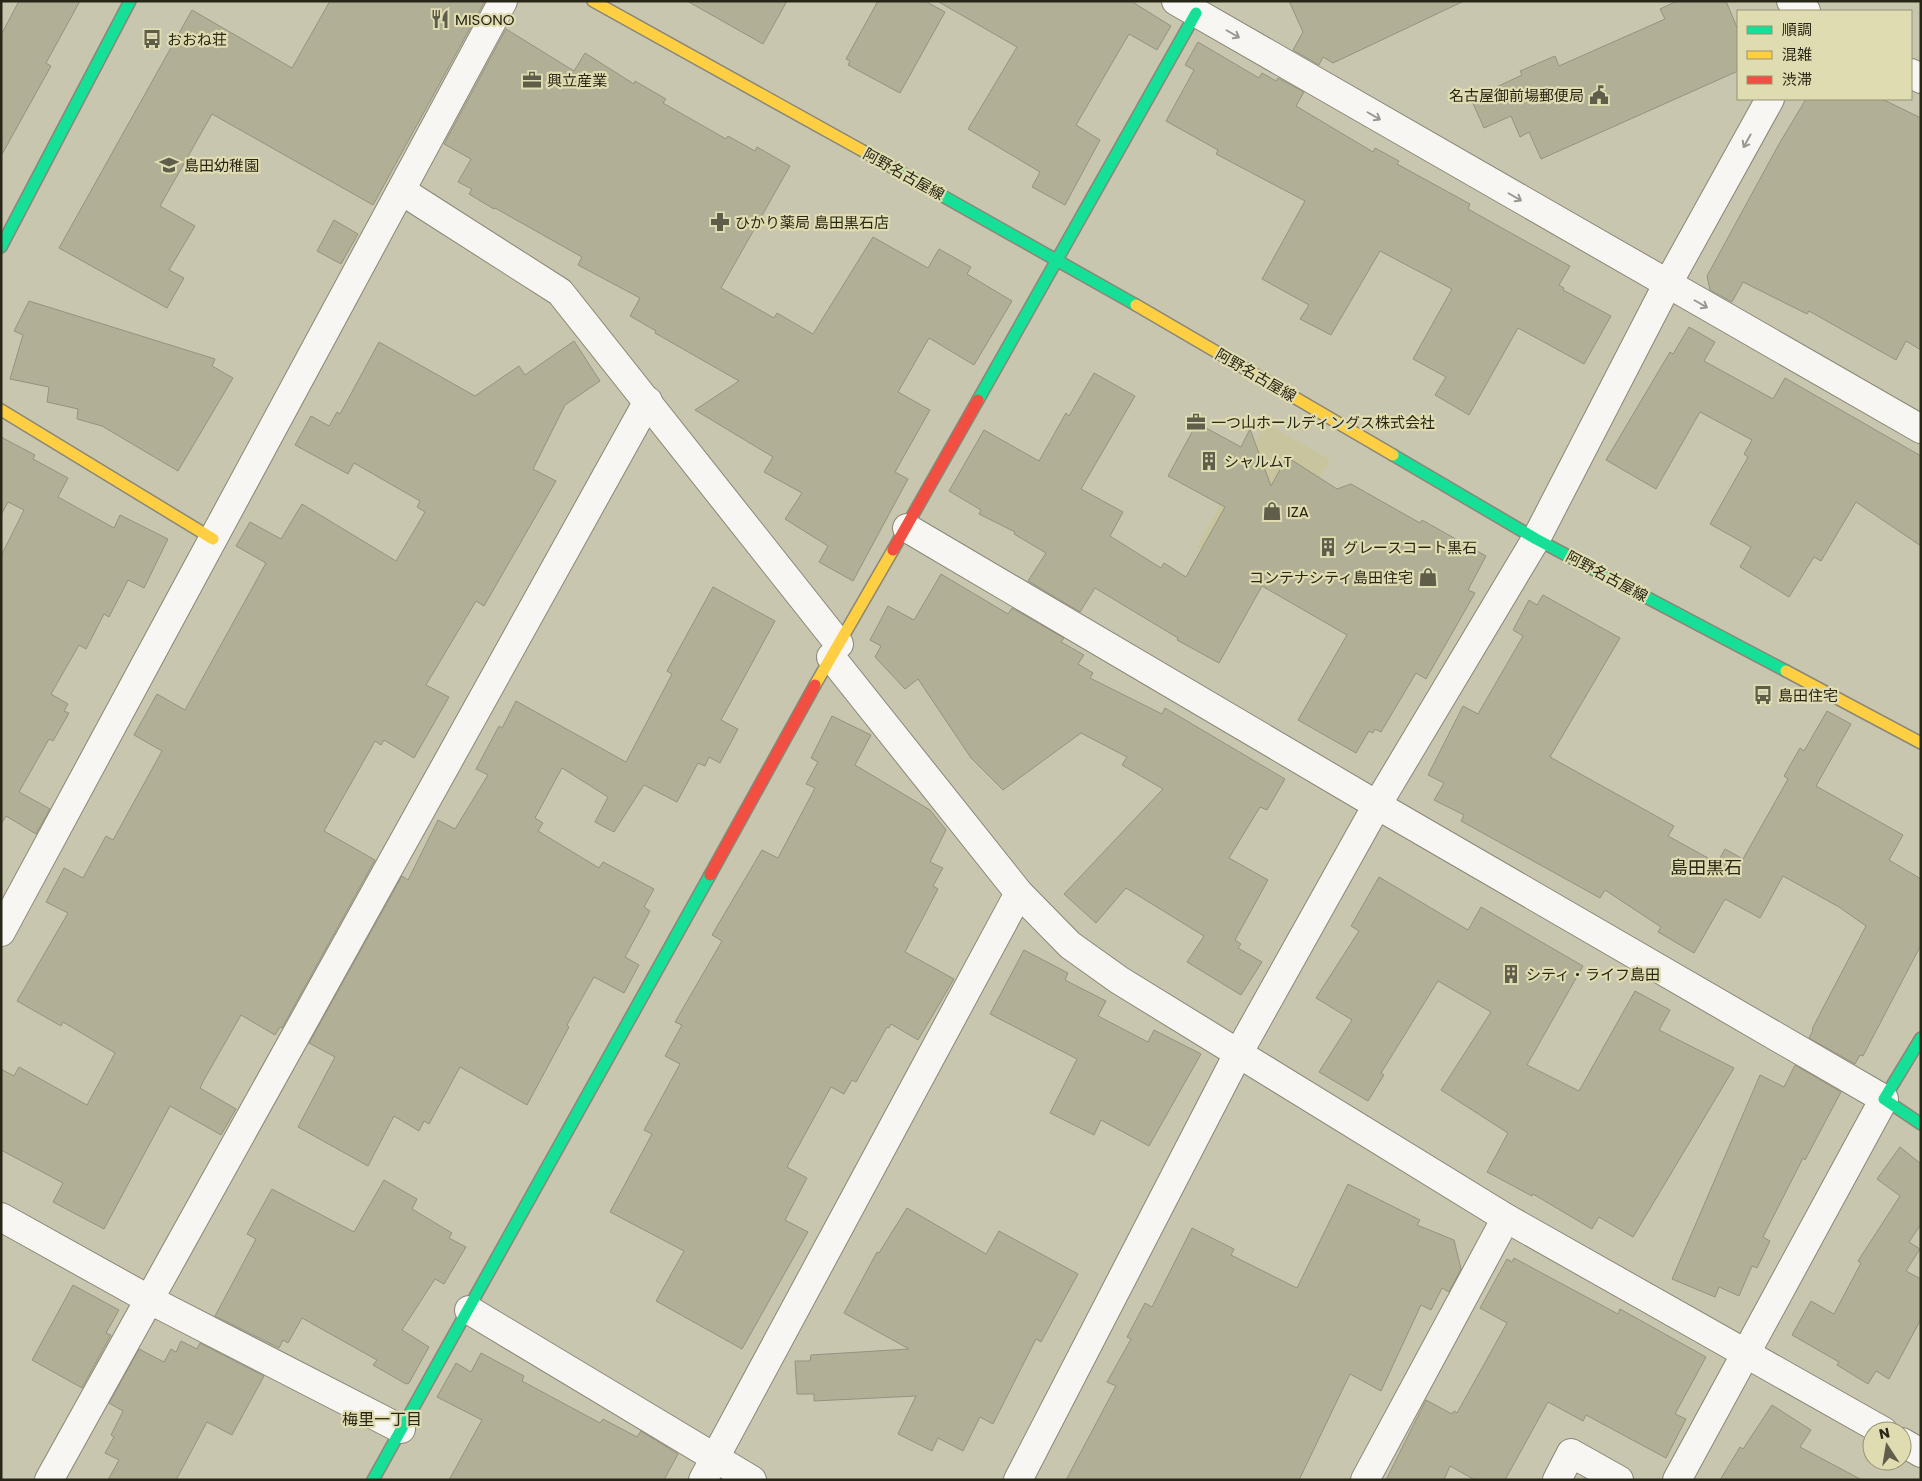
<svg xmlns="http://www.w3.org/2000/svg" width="1922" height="1481" font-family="Poppins,'Noto Sans JP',sans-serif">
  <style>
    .built { fill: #c8c49e }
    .building { fill: #b1af95; stroke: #959380 }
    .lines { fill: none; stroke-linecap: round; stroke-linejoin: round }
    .street-casing { stroke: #898775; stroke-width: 30 }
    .fast-casing { stroke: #898775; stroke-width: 14 }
    .slow-casing { stroke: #898775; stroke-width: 14 }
    .jam-casing { stroke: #898775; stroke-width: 14 }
    .street { stroke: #f7f6f3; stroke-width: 28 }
    .fast { stroke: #16e098; stroke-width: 11 }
    .slow { stroke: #ffcf43; stroke-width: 11 }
    .jam { stroke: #f24e42; stroke-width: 11 }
    .oneway { stroke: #9a9890 }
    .labels { text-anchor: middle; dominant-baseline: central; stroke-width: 4.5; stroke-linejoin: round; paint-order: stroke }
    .poi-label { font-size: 15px; fill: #282616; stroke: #e0dcb1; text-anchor: start }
    .street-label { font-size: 15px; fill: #282616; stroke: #e0dcb1 }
    .neighbourhood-label { font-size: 16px; fill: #282616; stroke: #e0dcb1 }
    .quarter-label { font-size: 18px; fill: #282616; stroke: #e0dcb1 }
  </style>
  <rect width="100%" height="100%" fill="#c8c6ae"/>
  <path class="built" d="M1266 423 1330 460 1258 579 1197 547Z"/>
  <g class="building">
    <path d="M19 1H80L46 63 51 66 1 156V35Z"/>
    <path d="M330 1H485L373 205 212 114 160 206 195 226 169 270 184 278 167 308 59 248 192 10 292 68Z"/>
    <path d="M687 1H787L763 44Z"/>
    <path d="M878 1H925L945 12 900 93 848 65 850 61 846 59Z"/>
    <path d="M937 1H1131L1171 26 1157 50 1129 34 1076 125 1100 140 1065 205 1032 187 1040 172 968 129 1017 47Z"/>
    <path d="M1289 1H1464L1333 63 1323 57 1319 65 1293 50 1303 32Z"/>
    <path d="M1677 1H1726L1738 30V71L1541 159 1529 132 1520 137 1511 116 1484 128 1471 99 1522 75 1520 71 1555 56 1559 66 1665 19 1660 9Z"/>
    <path d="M506 29 574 71 585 53 634 84 635 81 666 99 663 103 726 139 728 136 755 151 757 147 790 166 721 288 774 318 777 313 813 334 873 237 928 268 939 249 971 267 967 274 1012 301 974 365 929 338 898 392 930 410 895 472 908 479 853 581 819 562 828 546 785 519 802 493 764 472 773 457 695 410 739 381 655 333 656 331 630 316 640 298 578 265 582 257 495 208 494 209 469 194 472 189 458 182 471 159 444 144Z"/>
    <path d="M1198 42 1259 78 1262 73 1276 81 1278 78 1304 92 1296 106 1373 152 1375 148 1399 161 1397 164 1470 204 1468 209 1570 266 1559 285 1564 288 1563 290 1611 316 1584 364 1518 328 1469 415 1435 395 1446 377 1413 359 1452 289 1380 251 1331 335 1300 319 1309 305 1262 279 1305 201 1216 154 1218 150 1166 121 1193 72 1194 70 1185 65Z"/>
    <path d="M1806 99H1882L1921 118V350L1906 341 1896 360 1809 311 1807 314 1743 282 1732 302 1710 290 1707 276 1779 144Z"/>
    <path d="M334 220 358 234 341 264 317 251Z"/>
    <path d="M29 301 215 359 212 366 233 378 178 471 102 426 77 419 78 409 47 402 49 387 10 379 23 335 14 331Z"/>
    <path d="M1689 327 1715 342 1704 361 1773 399 1785 378 1921 456V546L1856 502 1821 561 1814 557 1789 597 1740 567 1751 547 1710 524 1748 457 1744 454 1752 440 1700 412 1656 489 1606 460 1670 352 1673 354Z"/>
    <path d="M574 341 600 381 565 405 533 469 556 481 484 606 476 601 426 685 449 697 414 758 384 740 381 745 375 741 324 831 375 860 282 1028 280 1027 275 1035 241 1015 205 1078 200 1088 236 1109 221 1135 170 1106 104 1229 53 1202 63 1183 1 1150V1069L14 1076 19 1067 87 1105 115 1053 63 1022 61 1026 17 1001 68 913 46 902 64 868 83 878 106 836 113 840 162 751 134 735 157 694 185 710 266 563 236 546 250 522 281 539 302 504 396 561 425 512 417 507 420 501 354 463 348 474 295 445 311 416 329 426 337 412 340 414 379 342 475 396 519 366 525 375Z"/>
    <path d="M1094 373 1135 396 1081 489 1123 512 1110 536 1161 568 1164 563 1186 577 1225 507 1168 476 1197 423 1241 447 1250 429 1271 486 1287 457 1337 489 1351 484 1420 523 1422 520 1486 556 1468 590 1475 593 1426 679 1416 673 1381 732 1375 729 1373 733 1369 731 1356 753 1298 720 1347 635 1262 586 1219 663 1177 640 1178 638 1095 588 1080 612 1028 581 1046 553 1014 534 1015 532 979 514 981 510 949 491 984 430 1039 461 1066 413 1069 416Z"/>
    <path d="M1 437 35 455 33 459 68 478 58 497 114 528 120 515 168 539 144 588 128 580 109 617 104 614 86 649 79 645 51 694 68 704 64 711 69 713 53 741 49 739 19 792 50 809 36 834 6 816 1 824V556L24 510 8 502 1 515Z"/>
    <path d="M941 574 1008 614 1012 608 1064 638 1061 642 1084 655 1078 664 1093 673 1090 678 1162 714 1165 708 1285 779 1267 810 1260 807 1229 858 1268 880 1235 940 1241 944 1238 948 1262 962 1241 995 1187 962 1204 936 1126 888 1096 923 1064 894 1163 789 1122 765 1127 757 1081 733 1003 790 971 758 918 679 905 689 875 657 881 646 870 640 888 606 914 620Z"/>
    <path d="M713 587 775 621 721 720 738 729 720 763 709 757 705 766 698 763 677 802 644 785 614 832 595 822 608 797 562 768 535 818 543 823 538 831 599 868 603 862 654 889 644 907 650 911 625 957 639 965 624 993 594 977 567 1025 569 1027 527 1105 460 1067 429 1124 424 1121 419 1131 394 1116 368 1166 298 1127 335 1057 309 1043 402 876 408 880 438 820 455 829 488 775 476 769 499 726 502 728 516 701 626 762 672 674 667 671Z"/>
    <path d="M1543 595 1620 638 1550 757 1674 826 1668 836 1717 863 1725 849 1743 859 1788 779 1784 776 1800 748 1804 751 1827 711 1851 724 1816 786 1903 835 1889 860 1921 879V945L1863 1056 1860 1055 1855 1064 1809 1038 1813 1030 1812 1029 1866 926 1839 907 1783 876 1760 918 1725 899 1694 953 1658 932 1661 927 1605 890 1600 898 1461 821 1464 815 1434 800 1444 783 1428 775 1463 706 1478 714 1523 636 1513 630 1529 600 1537 605Z"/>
    <path d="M832 716 871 735 855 765 930 810 946 830 930 862 943 868 933 886 938 889 905 952 954 979 918 1040 891 1024 889 1028 887 1027 856 1082 852 1080 844 1094 831 1087 787 1167 807 1178 785 1220 808 1232 742 1349 656 1301 684 1251 610 1212 652 1134 644 1130 680 1064 665 1056 682 1025 675 1022 722 941 712 935 762 850 778 858 815 788 806 784 818 762 811 758Z"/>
    <path d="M1379 877 1468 930 1481 907 1583 966 1527 1065 1579 1091 1635 991 1670 1010 1659 1030 1734 1068 1633 1237 1599 1217 1592 1229 1533 1194 1532 1196 1487 1172 1508 1133 1441 1090 1491 1012 1438 981 1381 1073 1384 1075 1368 1101 1319 1072 1352 1020 1316 998 1359 931 1351 926Z"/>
    <path d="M1024 950 1068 973 1065 980 1106 1001 1098 1016 1148 1042 1154 1030 1201 1054 1149 1146 1101 1120 1094 1135 1050 1113 1077 1059 990 1014Z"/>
    <path d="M1795 1065 1841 1092 1805 1160 1803 1158 1763 1237 1770 1241 1757 1268 1752 1266 1739 1296 1719 1287 1715 1297 1672 1279 1760 1075 1784 1087Z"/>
    <path d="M1900 1147 1921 1164V1224L1909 1242 1920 1249 1906 1271 1921 1279V1319L1889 1379 1876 1371 1868 1384 1837 1365 1839 1362 1792 1335 1811 1301 1834 1314 1861 1263 1858 1261 1900 1196 1877 1179Z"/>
    <path d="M384 1180 417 1199 412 1209 452 1233 449 1238 466 1247 444 1284 435 1279 402 1330 429 1347 409 1383 406 1384 373 1365 377 1360 302 1318 288 1343 283 1340 279 1348 215 1316 256 1239 247 1234 272 1189 354 1232Z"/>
    <path d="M1348 1184 1420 1220 1417 1225 1454 1240 1461 1269 1449 1292 1442 1288 1431 1310 1421 1305 1381 1391 1350 1374 1299 1480H1066L1116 1386 1107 1382 1131 1339 1127 1337 1145 1303 1152 1307 1192 1228 1234 1249 1231 1255 1297 1288Z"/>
    <path d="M907 1208 986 1254 999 1231 1078 1274 1041 1342 1036 1339 993 1424 980 1417 963 1451 938 1438 932 1451 898 1434 916 1396 814 1401V1394H797L795 1361H810L811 1355 909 1349 844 1313 877 1252 879 1253Z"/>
    <path d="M1514 1258 1618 1314 1620 1309 1706 1357 1675 1414 1686 1419 1666 1458 1586 1415 1583 1421 1548 1402 1505 1480H1475L1450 1466 1444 1480H1386L1426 1400 1452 1414 1454 1411 1457 1413 1507 1323 1480 1308 1507 1259 1512 1262Z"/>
    <path d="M73 1285 119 1310 106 1333 111 1335 82 1388 32 1360Z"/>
    <path d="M181 1341 197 1349 200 1343 264 1376 232 1435 207 1422 176 1480H108L119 1460 105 1453 114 1437 111 1435 123 1411 109 1403 139 1349 164 1362 171 1349 176 1352Z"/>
    <path d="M481 1353 524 1376 522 1381 600 1423 603 1419 637 1437 641 1431 678 1454 664 1480H449L482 1420 437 1397 456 1363 471 1372Z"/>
    <path d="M1772 1405 1811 1430 1800 1447 1862 1480H1720L1740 1447 1743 1449Z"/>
  </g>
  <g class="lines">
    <g class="street-casing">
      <g id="street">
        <path d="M1176 1 1921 429"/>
        <path d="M1791 1 1806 11"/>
        <path d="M1911 73 1921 79"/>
        <path d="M402 191 560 292 839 644"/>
        <path d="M907 528 1377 805 1884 1099 1677 1480"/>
        <path d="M831 657 1019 893 1070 945 1119 980 1506 1218 1883 1431"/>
        <path d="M1 932 503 1"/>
        <path d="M1 1217 150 1300 401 1429"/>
        <path d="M469 1310 752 1480"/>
        <path d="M1902 1442 1921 1453"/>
        <path d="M49 1480 648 401"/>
        <path d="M703 1480 1019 893"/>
        <path d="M1018 1480 1239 1052 1377 805 1536 539 1667 285 1770 99"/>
        <path d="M1365 1480 1506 1218"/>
        <path d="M1557 1480 1571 1453 1619 1480"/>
      </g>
    </g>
    <g class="fast-casing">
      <g id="fast">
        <path d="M863 151 1136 305"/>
        <path d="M1 247 130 1"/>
        <path d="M978 400 1196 13"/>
        <path d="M1393 455 1536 539 1786 671"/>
        <path d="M1921 1038 1884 1099 1921 1124"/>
        <path d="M373 1480 710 875"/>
      </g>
    </g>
    <g class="slow-casing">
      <g id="slow">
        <path d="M593 1 863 151"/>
        <path d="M1136 305 1393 455"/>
        <path d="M1 410 213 539"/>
        <path d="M1786 671 1921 743"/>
        <path d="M815 685 893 550"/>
      </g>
    </g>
    <g class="jam-casing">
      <g id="jam">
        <path d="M893 550 978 400"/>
        <path d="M710 875 815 685"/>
      </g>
    </g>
    <use href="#street" class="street"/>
    <use href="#fast" class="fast"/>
    <use href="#slow" class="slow"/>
    <use href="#jam" class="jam"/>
  </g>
  <defs><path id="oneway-shaft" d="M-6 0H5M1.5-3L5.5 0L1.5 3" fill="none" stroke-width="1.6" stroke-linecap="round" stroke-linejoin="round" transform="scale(1.25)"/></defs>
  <g class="oneway">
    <use href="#oneway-shaft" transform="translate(1233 34) rotate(30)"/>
    <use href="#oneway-shaft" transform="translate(1374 116) rotate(30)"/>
    <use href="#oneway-shaft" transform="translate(1747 141) rotate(119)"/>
    <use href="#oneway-shaft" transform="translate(1515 197) rotate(30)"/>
    <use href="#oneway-shaft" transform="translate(1701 304) rotate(30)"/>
  </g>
  <defs>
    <g id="restaurant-bare" transform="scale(1.5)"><path d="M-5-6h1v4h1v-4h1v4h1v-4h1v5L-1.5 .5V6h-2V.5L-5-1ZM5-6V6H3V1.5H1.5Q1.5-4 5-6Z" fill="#605e4b" stroke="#e0dcb1" stroke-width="2.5" paint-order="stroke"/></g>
    <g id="bus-bare" transform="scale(1.5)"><path d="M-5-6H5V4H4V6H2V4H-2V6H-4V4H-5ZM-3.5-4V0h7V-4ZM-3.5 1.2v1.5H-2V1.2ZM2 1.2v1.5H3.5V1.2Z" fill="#605e4b" stroke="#e0dcb1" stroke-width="2.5" paint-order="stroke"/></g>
    <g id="office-bare" transform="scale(1.5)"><path d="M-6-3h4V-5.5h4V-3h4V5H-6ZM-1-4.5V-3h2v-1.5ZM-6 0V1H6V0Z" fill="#605e4b" stroke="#e0dcb1" stroke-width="2.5" paint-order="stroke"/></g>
    <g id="civic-bare" transform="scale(1.5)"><path d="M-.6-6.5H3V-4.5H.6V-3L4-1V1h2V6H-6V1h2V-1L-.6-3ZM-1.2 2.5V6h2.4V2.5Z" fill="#605e4b" stroke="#e0dcb1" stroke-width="2.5" paint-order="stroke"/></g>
    <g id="school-bare" transform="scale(1.5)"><path d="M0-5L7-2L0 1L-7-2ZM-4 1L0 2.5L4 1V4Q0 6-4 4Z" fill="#605e4b" stroke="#e0dcb1" stroke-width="2.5" paint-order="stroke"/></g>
    <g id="pharmacy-bare" transform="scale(1.5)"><path d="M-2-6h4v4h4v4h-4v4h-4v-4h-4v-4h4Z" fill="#605e4b" stroke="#e0dcb1" stroke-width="2.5" paint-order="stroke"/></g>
    <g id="building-bare" transform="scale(1.5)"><path d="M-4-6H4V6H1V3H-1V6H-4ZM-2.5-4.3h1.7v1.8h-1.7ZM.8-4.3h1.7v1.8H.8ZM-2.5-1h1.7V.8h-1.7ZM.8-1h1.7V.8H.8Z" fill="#605e4b" stroke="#e0dcb1" stroke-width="2.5" paint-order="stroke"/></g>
    <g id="shop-bare" transform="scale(1.5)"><path d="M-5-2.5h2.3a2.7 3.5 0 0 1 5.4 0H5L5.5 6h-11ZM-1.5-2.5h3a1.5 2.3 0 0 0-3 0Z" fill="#605e4b" stroke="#e0dcb1" stroke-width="2.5" paint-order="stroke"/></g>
  </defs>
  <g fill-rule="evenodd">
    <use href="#restaurant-bare" x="440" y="19"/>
    <use href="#bus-bare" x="152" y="39"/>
    <use href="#office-bare" x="532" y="80"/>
    <use href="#civic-bare" x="1599" y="95"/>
    <use href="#school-bare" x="169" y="165"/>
    <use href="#pharmacy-bare" x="720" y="222"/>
    <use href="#office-bare" x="1196" y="422"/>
    <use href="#building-bare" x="1209" y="461"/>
    <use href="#shop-bare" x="1272" y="511"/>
    <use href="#building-bare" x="1328" y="547"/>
    <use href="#shop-bare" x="1428" y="577"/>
    <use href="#bus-bare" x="1763" y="695"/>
    <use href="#building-bare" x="1511" y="974"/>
  </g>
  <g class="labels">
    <g class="poi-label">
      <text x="455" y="19">MISONO</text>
      <text x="167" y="39">おおね荘</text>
      <text x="547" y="80">興立産業</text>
      <text x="1584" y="95" text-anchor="end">名古屋御前場郵便局</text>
      <text x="184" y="165">島田幼稚園</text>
      <text x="735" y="222">ひかり薬局 島田黒石店</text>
      <text x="1211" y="422">一つ山ホールディングス株式会社</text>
      <text x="1224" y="461">シャルムT</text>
      <text x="1287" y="511">IZA</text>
      <text x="1343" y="547">グレースコート黒石</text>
      <text x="1413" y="577" text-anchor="end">コンテナシティ島田住宅</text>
      <text x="1778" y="695">島田住宅</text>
      <text x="1526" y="974">シティ・ライフ島田</text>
    </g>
    <g class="street-label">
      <text transform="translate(904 174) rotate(29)">阿野名古屋線</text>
      <text transform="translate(1256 375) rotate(30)">阿野名古屋線</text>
      <text transform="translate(1607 576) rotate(28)">阿野名古屋線</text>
    </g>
    <g class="neighbourhood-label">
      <text x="382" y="1419">梅里一丁目</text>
    </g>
    <g class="quarter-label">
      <text x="1706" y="867">島田黒石</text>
    </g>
  </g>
  <rect width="1922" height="1481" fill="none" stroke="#282616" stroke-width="5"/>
  <rect x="1737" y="10" width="175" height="90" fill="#e0dcb1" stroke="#969373"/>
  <rect x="1747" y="26" width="25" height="8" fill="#16e098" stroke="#969373"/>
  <text x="1782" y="35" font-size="15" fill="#282616">順調</text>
  <rect x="1747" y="51" width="25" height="8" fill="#ffcf43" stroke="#969373"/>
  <text x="1782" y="60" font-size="15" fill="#282616">混雑</text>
  <rect x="1747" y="76" width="25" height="8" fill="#f24e42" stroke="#969373"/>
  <text x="1782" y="85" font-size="15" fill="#282616">渋滞</text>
  <g transform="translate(1887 1446) rotate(348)"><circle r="24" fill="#e0dcb1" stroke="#969373"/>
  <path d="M0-4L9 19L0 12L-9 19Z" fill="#605e4b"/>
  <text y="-8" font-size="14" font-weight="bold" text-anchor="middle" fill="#282616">N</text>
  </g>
</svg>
